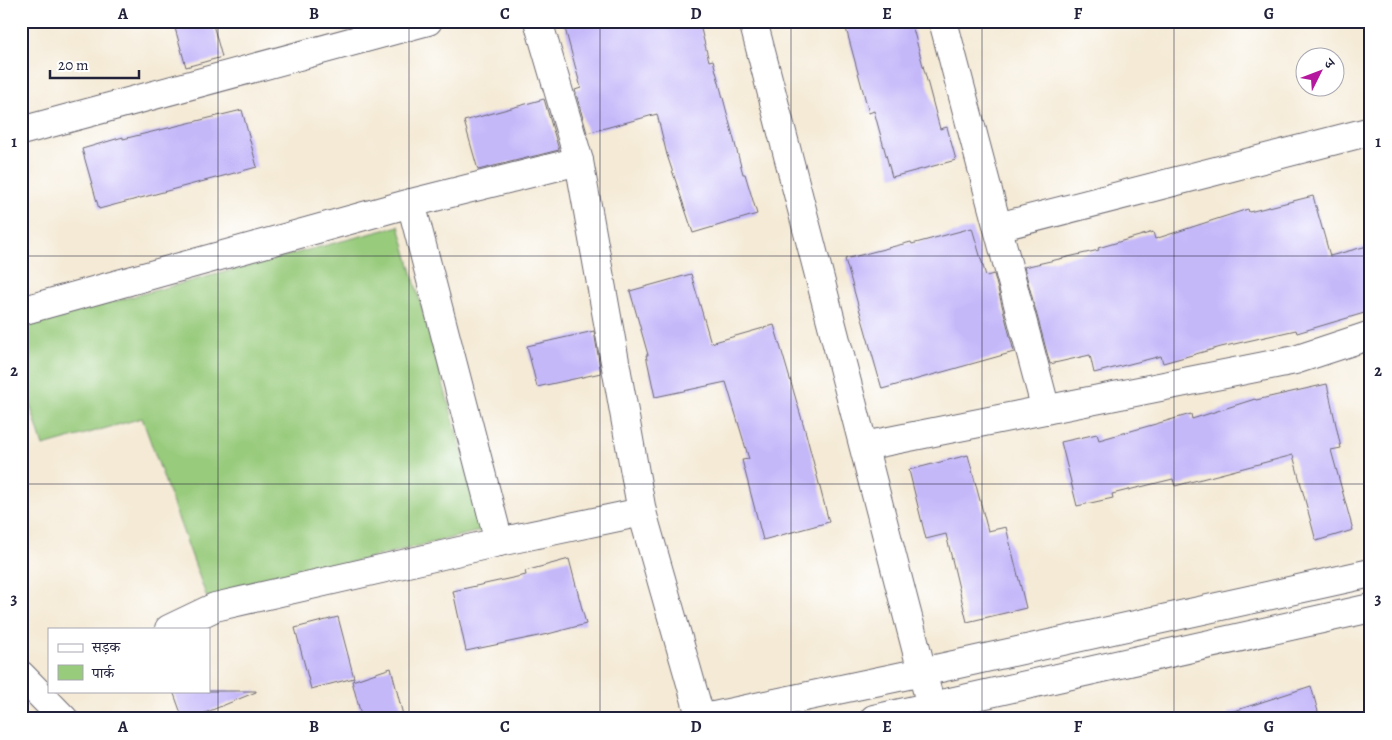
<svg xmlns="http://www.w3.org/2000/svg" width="1392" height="740" font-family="Alegreya,'Noto Serif Devanagari',serif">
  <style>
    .green { fill: #98cb7c; stroke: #5d765c }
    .building { fill: #c5b8f9 }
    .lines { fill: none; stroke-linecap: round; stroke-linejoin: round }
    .minor-casing { stroke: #6c6871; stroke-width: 30 }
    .minor { stroke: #fff; stroke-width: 28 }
    .grid { fill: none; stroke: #22223b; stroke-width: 1; stroke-opacity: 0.55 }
    .neatline { fill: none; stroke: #22223b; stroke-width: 2 }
    .grid-label { font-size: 16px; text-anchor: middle; font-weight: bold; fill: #22223b }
  </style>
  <rect width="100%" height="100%" fill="#fff"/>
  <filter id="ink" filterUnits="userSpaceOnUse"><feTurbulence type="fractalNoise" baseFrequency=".02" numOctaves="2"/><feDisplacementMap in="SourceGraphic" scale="10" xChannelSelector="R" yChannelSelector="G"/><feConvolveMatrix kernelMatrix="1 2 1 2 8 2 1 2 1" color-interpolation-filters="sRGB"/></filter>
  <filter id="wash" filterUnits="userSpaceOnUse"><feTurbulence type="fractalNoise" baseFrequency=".0096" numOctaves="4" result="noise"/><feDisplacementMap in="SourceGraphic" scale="20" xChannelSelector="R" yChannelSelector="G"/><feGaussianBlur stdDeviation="1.12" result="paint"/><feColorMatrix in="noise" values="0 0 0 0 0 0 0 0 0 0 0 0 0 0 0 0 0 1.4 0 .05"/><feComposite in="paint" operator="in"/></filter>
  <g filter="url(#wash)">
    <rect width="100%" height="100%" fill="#f4ead6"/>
    <path class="green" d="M399 226 484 530 207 598 142 418 43 446 21 377V326Z"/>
    <g id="blocks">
      <g class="building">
        <path d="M173 21H212L222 57 186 67Z"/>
        <path d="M563 21H699L709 61 713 60 743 174H745L757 214 693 233 667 155 657 114 587 133 575 90 581 88Z"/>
        <path d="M844 21H911L940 129 947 127 956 160 892 177 874 111 869 113Z"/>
        <path d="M544 99 559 150 478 170 464 121Z"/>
        <path d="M242 110 257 167 99 209 82 149 123 137V139Z"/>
        <path d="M1313 196 1330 256 1371 245V311L1297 333 1296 330 1221 347 1163 363 1161 356 1094 373 1090 355 1050 364 1024 267 1099 250 1098 248 1153 232 1155 239 1248 209 1249 212Z"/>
        <path d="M972 228 986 276 994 274 1014 352 882 389 845 259 911 242 912 244Z"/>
        <path d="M691 274 711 343 774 325 805 430 829 522 763 540 742 460 749 459 726 382 655 397 646 355H648L630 291Z"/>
        <path d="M594 331 601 373 537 387 527 346Z"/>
        <path d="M1327 384 1341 448 1331 450 1353 530 1316 541 1293 455 1175 486 1173 479 1112 494 1113 498 1077 506 1061 442 1097 434 1099 440 1191 414 1192 419 1255 399 1256 400Z"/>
        <path d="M968 455 988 531 1006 527 1026 608 967 622 946 534 926 539 909 470Z"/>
        <path d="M569 559 586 624 548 634 466 651 453 591 526 575 525 571Z"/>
        <path d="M338 617 354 678 311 689 295 628Z"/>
        <path d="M391 668 404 719H362L352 681Z"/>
        <path d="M1311 686 1320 719H1228V713Z"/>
        <path d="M173 691H256V692L190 719H183Z"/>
      </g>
    </g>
  </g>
  <g filter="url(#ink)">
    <use href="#blocks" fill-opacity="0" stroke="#6c6871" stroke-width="1"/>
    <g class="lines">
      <g class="minor-casing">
        <g id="minor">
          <path d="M538 21 579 161 642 512 701 719"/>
          <path d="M753 21 931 706"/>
          <path d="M943 21 1046 410"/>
          <path d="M21 131 428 21"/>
          <path d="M411 203 499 542"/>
          <path d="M998 227 1371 131"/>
          <path d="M21 311 411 203 579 161"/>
          <path d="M864 446 1295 360 1371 335"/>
          <path d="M169 629 215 607 499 542 642 512"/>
          <path d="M21 675 64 719"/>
          <path d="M700 719 922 672 1371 573"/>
          <path d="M874 719 1371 608"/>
        </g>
      </g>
      <use href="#minor" class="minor"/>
    </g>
  </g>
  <path class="grid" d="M218 21V719M409 21V719M600 21V719M791 21V719M982 21V719M1174 21V719M21 256H1371M21 484H1371"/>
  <rect width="1392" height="740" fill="none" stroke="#fff" stroke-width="55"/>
  <rect x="48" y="628" width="162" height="65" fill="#ffffff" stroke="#a7a7b1"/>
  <rect x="58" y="644" width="25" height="8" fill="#ffffff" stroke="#a7a7b1"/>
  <text x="92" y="652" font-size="15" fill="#22223b">सड़क</text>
  <rect x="58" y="665" width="25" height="15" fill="#98cb7c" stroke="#a7a7b1"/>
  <text x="92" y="678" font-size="15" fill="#22223b">पार्क</text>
  <g transform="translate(1320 72) rotate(48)"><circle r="24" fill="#ffffff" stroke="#a7a7b1"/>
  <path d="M0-4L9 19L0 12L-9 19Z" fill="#b5179e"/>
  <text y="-8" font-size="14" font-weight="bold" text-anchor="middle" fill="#22223b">उ</text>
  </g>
  <path d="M50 70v8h89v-8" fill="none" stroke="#22223b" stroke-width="2.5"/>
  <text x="58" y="70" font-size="15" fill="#22223b" stroke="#ffffff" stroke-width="4" paint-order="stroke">20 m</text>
  <rect x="28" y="28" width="1336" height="684" class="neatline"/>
  <g class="grid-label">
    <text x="123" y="19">A</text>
    <text x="314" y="19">B</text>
    <text x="505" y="19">C</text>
    <text x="696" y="19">D</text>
    <text x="887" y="19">E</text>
    <text x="1078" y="19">F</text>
    <text x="1269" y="19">G</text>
    <text x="14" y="147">1</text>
    <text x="1378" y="147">1</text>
    <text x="14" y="376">2</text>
    <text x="1378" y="376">2</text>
    <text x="14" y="604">3</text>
    <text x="1378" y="604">3</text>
    <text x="123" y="732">A</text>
    <text x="314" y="732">B</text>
    <text x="505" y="732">C</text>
    <text x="696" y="732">D</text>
    <text x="887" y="732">E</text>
    <text x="1078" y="732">F</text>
    <text x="1269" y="732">G</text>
  </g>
</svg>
